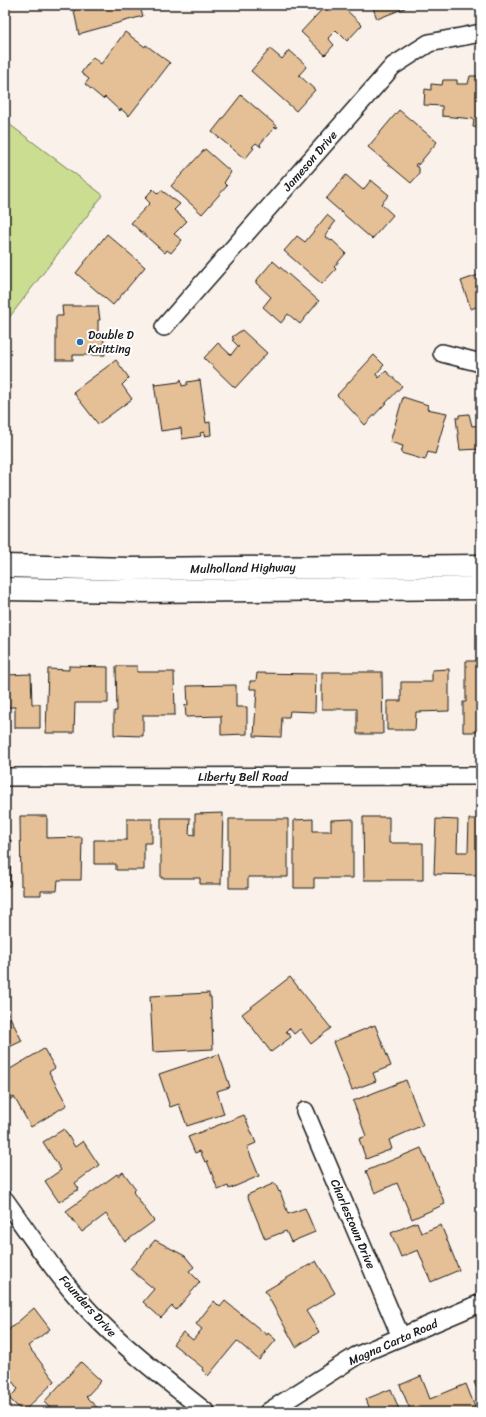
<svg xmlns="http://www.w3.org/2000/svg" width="486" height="1417" font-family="Sriracha,sans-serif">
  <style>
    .green { fill: #cbdd91; stroke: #747c56 }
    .building { fill: #e5c096; stroke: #1c1c1c }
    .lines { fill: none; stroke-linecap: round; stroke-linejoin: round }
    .street-casing { stroke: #1c1c1c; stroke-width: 20 }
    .secondary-casing { stroke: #1c1c1c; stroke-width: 25 }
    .street { stroke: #fff; stroke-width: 17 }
    .secondary { stroke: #fff; stroke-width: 22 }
    .poi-dot { fill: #1f6fb2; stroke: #fff; stroke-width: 1.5 }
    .labels { text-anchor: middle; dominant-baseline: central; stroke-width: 4; stroke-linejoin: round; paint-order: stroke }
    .street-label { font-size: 12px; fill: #1c1c1c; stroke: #fff }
    .poi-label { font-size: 12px; fill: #1c1c1c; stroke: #fff; text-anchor: start }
  </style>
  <rect width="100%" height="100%" fill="#faf2ea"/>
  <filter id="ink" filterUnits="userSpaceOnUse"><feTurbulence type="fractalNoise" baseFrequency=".025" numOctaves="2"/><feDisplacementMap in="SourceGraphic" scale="8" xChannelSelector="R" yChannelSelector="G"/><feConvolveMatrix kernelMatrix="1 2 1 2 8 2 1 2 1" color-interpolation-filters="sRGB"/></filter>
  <g filter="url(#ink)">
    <path class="green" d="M5 121 103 195 5 323Z"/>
    <g class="building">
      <path d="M70 5H139L143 16 82 33 79 35 73 6Z"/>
      <path d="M326 5H341L362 25 347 41 336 30 328 38 334 45 325 55 301 32Z"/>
      <path d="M372 5H404L405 8 377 19Z"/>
      <path d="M125 32 145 47 146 45 170 63 129 116 121 109 120 111 105 97 103 99 85 84 89 79 81 73 93 57 101 64Z"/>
      <path d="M270 49 282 59 289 50 307 66 299 75 315 90 296 111 251 71Z"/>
      <path d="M470 76H481V128L473 127 474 119 442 116V106L424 105 425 89 431 90V84L442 85 443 80H457V84H468Z"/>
      <path d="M241 95 278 127 276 128 275 127 260 144 261 147 256 143 252 147 254 148 245 159 212 132Z"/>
      <path d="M399 110 437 142 418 165 417 163 415 165 419 168V174L411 183 368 147Z"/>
      <path d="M205 149 231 172 224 183 227 186 202 214 171 186Z"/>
      <path d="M346 175 363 190 371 180 389 195 381 204 393 215 372 239 326 199Z"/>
      <path d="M153 189 158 194 161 190 180 204 174 210 187 221 174 234 182 240 171 253 167 250 165 253 131 223 150 203 145 198Z"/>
      <path d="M327 215 335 222 325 236 331 241 332 240 346 253 334 267 336 269 322 284 284 251 297 236 305 242Z"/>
      <path d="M107 234 145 267 113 305 76 273Z"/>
      <path d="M273 261 319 301 300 324 288 314 281 323 263 307 271 297 256 283V281Z"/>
      <path d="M481 274V305L471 309 461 281Z"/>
      <path d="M62 306H98L100 320H98V333H103L105 355H73V360H56V316H63Z"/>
      <path d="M242 330 267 353 235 388 204 358 218 343 231 355 237 347H239L232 340 234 339 232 337Z"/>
      <path d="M374 355 384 365 376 374 379 378 386 371 402 386 365 425 337 395Z"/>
      <path d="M116 360 129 378 122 385 132 399 98 424 73 392Z"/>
      <path d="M181 379 182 386 187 385V382L200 380 206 423 210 422 211 435 204 436V432L200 433 201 436 182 439 181 428 161 431 154 383 156 385 179 382Z"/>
      <path d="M403 397 428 405 427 409 447 413 435 454 428 452 425 460 401 453 403 446 390 442Z"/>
      <path d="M469 414 472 426 481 425V449L460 450 456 418H459V415Z"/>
      <path d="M466 661H481V732H463V702H466Z"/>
      <path d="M69 666 108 667V703H75L74 733H46L48 669 69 670Z"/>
      <path d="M116 666H137V672H174L175 715H143V736L114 735V711H117Z"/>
      <path d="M449 669V711L416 712 415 730H387V701H401V682H432V670Z"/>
      <path d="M322 672H382L383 734H357V709H322Z"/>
      <path d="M257 673 316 674 315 712 290 711 289 717H282L281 737 254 736 257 689H250V681H256Z"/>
      <path d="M31 674 32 704H40V728H15V707H5V675Z"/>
      <path d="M236 685V707H247V734L221 735V716L186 717 185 705H188L187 686Z"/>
      <path d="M223 813 221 884H200V878H161V818H190L189 834 195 835V814Z"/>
      <path d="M20 816H47V838L82 837 81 880H58L57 891H41V895H23V886H21Z"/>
      <path d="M363 817H389V843H423V880H364Z"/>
      <path d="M127 819H152V843H144V870H116V864H94V840H127Z"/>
      <path d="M229 819H288V877H248V888H229Z"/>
      <path d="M313 819V831H331V820L353 819V878H314V888H294V820Z"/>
      <path d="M436 819 458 820 457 852H468L469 819H481V902H477L478 875 434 874Z"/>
      <path d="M5 840H11L10 886H5Z"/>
      <path d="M290 977 331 1028 311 1044 300 1029 294 1034 289 1028 286 1031 291 1037 271 1052 242 1014Z"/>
      <path d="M209 993V997H211L213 1049 153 1052 150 996Z"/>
      <path d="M7 1011 22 1041 5 1049V1012Z"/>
      <path d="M375 1025 391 1066 373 1073 376 1081 352 1090 333 1042Z"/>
      <path d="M44 1049 55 1068 49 1072 67 1105 31 1127 14 1097 5 1102V1072Z"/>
      <path d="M219 1054 230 1087 217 1091 224 1114 187 1126 179 1104 170 1107 159 1074Z"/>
      <path d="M406 1080 423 1125 389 1140 392 1149 366 1159 359 1139 366 1136 353 1101Z"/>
      <path d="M244 1115 256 1143 247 1147 259 1176 229 1189 228 1186 218 1190 207 1161 205 1162 200 1151 195 1153 188 1137Z"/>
      <path d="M64 1129 75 1147 83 1141 99 1165 75 1183 79 1189 59 1202 45 1181 61 1170 43 1142Z"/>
      <path d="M421 1148 445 1204 412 1219 397 1183 375 1193 366 1171Z"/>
      <path d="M123 1172 136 1189 133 1192 154 1221 125 1242 106 1214 82 1232 66 1211 117 1174 118 1176Z"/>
      <path d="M275 1183 279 1192 280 1191 288 1214 305 1208 315 1232 291 1242 286 1231 265 1239 247 1195Z"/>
      <path d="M417 1222 421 1233 441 1225 459 1270 431 1282 418 1250 401 1257 391 1233Z"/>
      <path d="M155 1240 185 1256 194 1267 189 1271 200 1282 176 1310 172 1306 161 1318 143 1302 154 1289 130 1269Z"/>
      <path d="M316 1261 335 1293 306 1311 319 1332 296 1347 265 1291Z"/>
      <path d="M214 1301 220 1307 225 1301 267 1335 268 1333 276 1340 259 1360 237 1341 208 1376 202 1370 203 1368 173 1344 183 1332 193 1340 202 1329 196 1324Z"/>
      <path d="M34 1308 50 1329 28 1346 55 1381 23 1412 9 1398 18 1389 5 1372V1333Z"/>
      <path d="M81 1362 101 1381 86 1397 102 1412H54L44 1402Z"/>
      <path d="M421 1376 430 1399 466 1384 477 1412H411L400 1385Z"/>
      <path d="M481 1379V1397L474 1382Z"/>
      <path d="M391 1389 400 1412H371L366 1399Z"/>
    </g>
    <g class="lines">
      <g class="street-casing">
        <g id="street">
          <path d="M164 327 393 66 429 43 481 33"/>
          <path d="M442 353 481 363"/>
          <path d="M5 777 481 776"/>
          <path d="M305 1111 401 1337"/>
          <path d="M5 1200C35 1242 64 1287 101 1323 133 1355 170 1383 206 1412"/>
          <path d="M268 1412 356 1356 481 1303"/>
        </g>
      </g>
      <g class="secondary-casing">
        <g id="secondary">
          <path d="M5 566 129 569 481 566"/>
          <path d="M5 589 131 591 481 588"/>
        </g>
      </g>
      <use href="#street" class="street"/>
      <use href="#secondary" class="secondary"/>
    </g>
  </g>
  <circle class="poi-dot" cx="80" cy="342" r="4"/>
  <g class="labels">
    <g class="street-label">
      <text transform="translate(310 161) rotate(-49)">Jameson Drive</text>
      <text transform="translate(243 568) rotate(-1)">Mulholland Highway</text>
      <text x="243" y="777">Liberty Bell Road</text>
      <text transform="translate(353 1224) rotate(67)">Charlestown Drive</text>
      <text transform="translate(88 1306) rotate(48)">Founders Drive</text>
      <text transform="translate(393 1342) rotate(-24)">Magna Carta Road</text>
    </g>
    <g class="poi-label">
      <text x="88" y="335">Double D<tspan x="88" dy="14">Knitting</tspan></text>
    </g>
  </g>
  <rect width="486" height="1417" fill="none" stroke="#fff" stroke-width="20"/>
  <rect x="10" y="10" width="466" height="1397" fill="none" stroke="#1c1c1c" stroke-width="1.5" filter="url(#ink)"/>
</svg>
